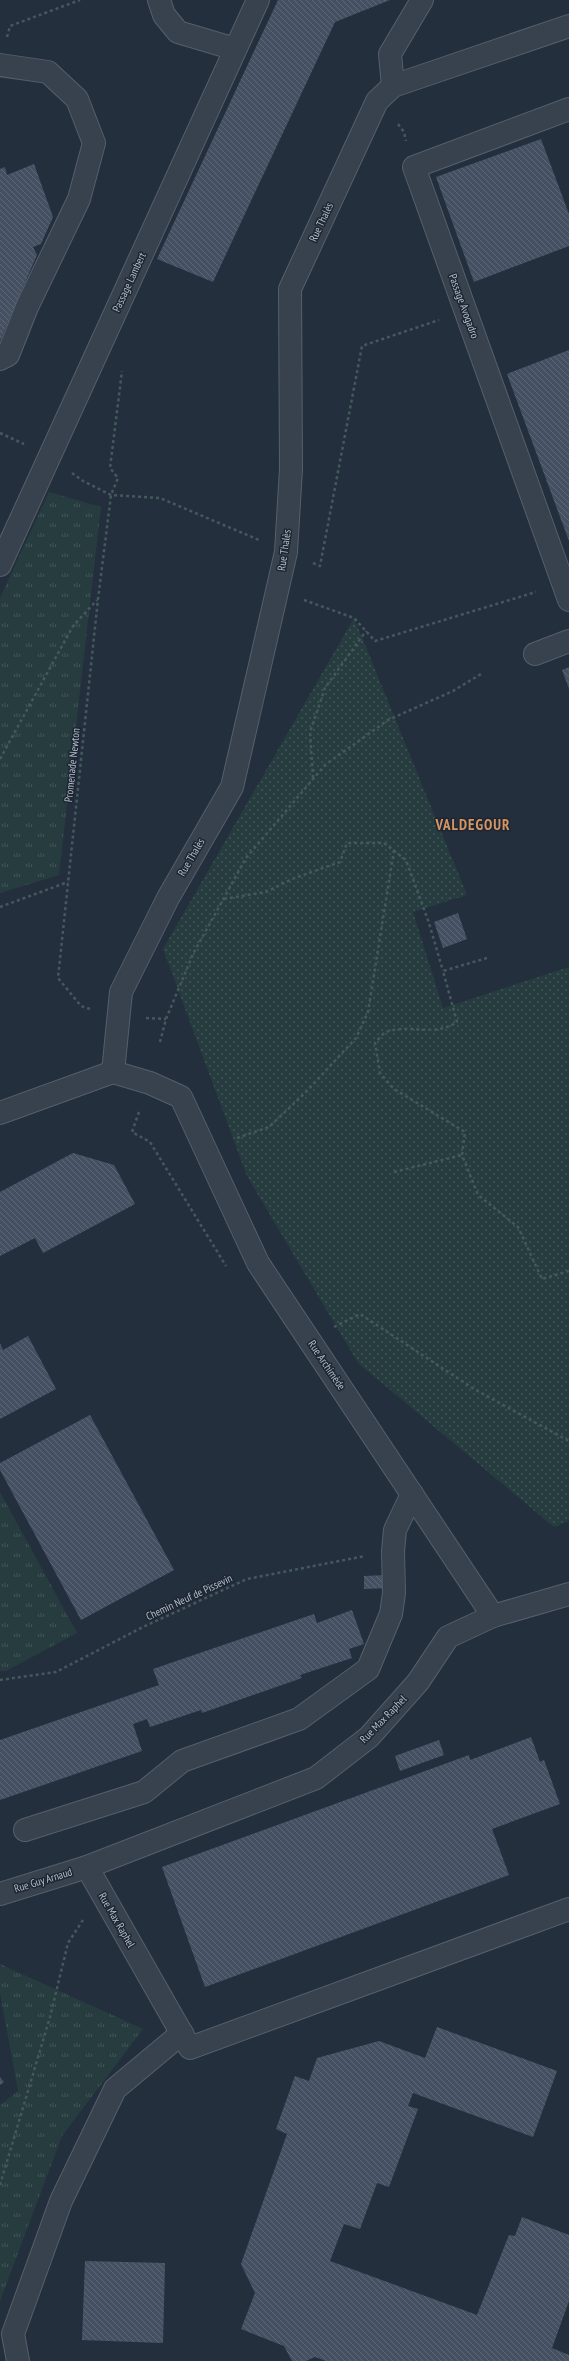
<svg xmlns="http://www.w3.org/2000/svg" width="569" height="2361" font-family="'PT Sans Narrow',sans-serif">
  <style>
    .grass { fill: url(#grass-tufts) }
    .park { fill: url(#park-dots) }
    .building { fill: url(#building-back-hatch) }
    .lines { fill: none; stroke-linecap: round; stroke-linejoin: round }
    .minor-casing { stroke: #565f6c; stroke-width: 24 }
    .path { stroke: #44595c; stroke-width: 2.5; stroke-dasharray: 3 3; stroke-linecap: butt }
    .minor { stroke: #38414e; stroke-width: 22 }
    .labels { text-anchor: middle; dominant-baseline: central; stroke-width: 3; stroke-linejoin: round; paint-order: stroke }
    .street-label { font-size: 11px; fill: #b4bcc9; stroke: #1d2633 }
    .district-label { font-size: 15px; font-weight: bold; letter-spacing: 1px; fill: #d59563; stroke: #1d2633 }
  </style>
  <defs>
    <pattern id="grass-tufts" width="24" height="20" patternUnits="userSpaceOnUse"><rect width="24" height="20" fill="#263c3f"/><path d="M3 7l-1-3M5 7V3M7 7l1-3M15 17l-1-3M17 17v-4M19 17l1-3" fill="none" stroke="#435659"/></pattern>
    <pattern id="park-dots" width="8" height="8" patternUnits="userSpaceOnUse"><rect width="8" height="8" fill="#263c3f"/><path d="M2 2h.1M6 6h.1" fill="none" stroke="#435659" stroke-width="1.8" stroke-linecap="round"/></pattern>
    <pattern id="building-back-hatch" width="6" height="6" patternUnits="userSpaceOnUse"><rect width="6" height="6" fill="#455162"/><path d="M-1 5l2 2M0 0l6 6M5-1l2 2" fill="none" stroke="#5d6877"/></pattern>
  </defs>
  <rect width="100%" height="100%" fill="#242f3e"/>
  <g class="grass">
    <path d="M49 492 101 507 59 875 0 893V598Z"/>
    <path d="M0 1492 77 1633 6 1671H0Z"/>
    <path d="M0 1964 143 2029 62 2136 0 2301V2105L18 2091 0 1993Z"/>
  </g>
  <path class="park" d="M354 618 467 895 413 912 443 1008 569 967V1521L554 1527 358 1363 247 1176 163 949Z"/>
  <g class="building">
    <path d="M278 0H390L335 22 213 282 157 259Z"/>
    <path d="M541 139 569 214V246L474 282 436 177Z"/>
    <path d="M34 164 53 217 41 244 33 247 37 255 0 341V169L5 167 7 175Z"/>
    <path d="M569 350V541L507 374Z"/>
    <path d="M569 667V689L562 670Z"/>
    <path d="M458 913 467 939 443 948 434 922Z"/>
    <path d="M73 1153 114 1165 135 1204 43 1253 35 1238 0 1256V1192Z"/>
    <path d="M28 1336 56 1389 0 1419V1343L3 1350Z"/>
    <path d="M90 1415 174 1570 81 1620 0 1470V1463Z"/>
    <path d="M387 1575 388 1588 364 1589V1576Z"/>
    <path d="M352 1610 364 1644 349 1649 352 1658 300 1675 302 1678 202 1713 201 1710 150 1727 147 1719 133 1724 142 1751 0 1800V1740L159 1685 153 1669 314 1614 317 1623Z"/>
    <path d="M531 1737 540 1762 544 1760 560 1804 492 1829 509 1875 205 1987 162 1867 469 1755 470 1760Z"/>
    <path d="M439 1740 444 1755 400 1771 395 1756Z"/>
    <path d="M437 2027 557 2071 533 2137 413 2093 408 2106 418 2109 389 2187 377 2183 360 2229 344 2224 330 2261 477 2315 509 2235 515 2236 522 2217 569 2235V2301L552 2348 569 2355V2361H326L315 2357 306 2361H292L284 2346 241 2329 255 2293 241 2264 287 2134 276 2129 295 2076 309 2081 317 2058 379 2041 425 2058Z"/>
    <path d="M0 2077 4 2082 0 2085Z"/>
    <path d="M85 2261 165 2263 163 2343 82 2340Z"/>
  </g>
  <g class="lines">
    <g class="minor-casing">
      <g id="minor">
        <path d="M159 0 164 15 178 32 235 49"/>
        <path d="M0 65 48 72 77 99 94 143 79 199 27 307 8 355 0 359"/>
        <path d="M393 86 390 54 422 0"/>
        <path d="M569 109 414 167 569 600"/>
        <path d="M0 565 258 0"/>
        <path d="M535 654 569 641"/>
        <path d="M113 1072 121 992 168 898 232 787 286 552 291 469 290 289 377 101 393 86 569 26"/>
        <path d="M113 1072 150 1083 181 1097 258 1263 493 1616"/>
        <path d="M0 1113 113 1072"/>
        <path d="M25 1830 144 1792 182 1761 299 1719 368 1669 391 1614 394 1593 393 1551 395 1530 412 1494"/>
        <path d="M87 1867 190 2048 569 1909"/>
        <path d="M0 1894 87 1867 316 1778 369 1737 418 1682 448 1637 493 1616 569 1594"/>
        <path d="M18 2361 13 2334 61 2201 115 2089 182 2033"/>
      </g>
    </g>
    <g class="path">
      <path d="M7 37 10 26 80 0"/>
      <path d="M398 124 404 132 406 141"/>
      <path d="M0 433 24 444"/>
      <path d="M72 473 83 481 111 495 160 498 259 540"/>
      <path d="M313 563 320 566 362 346 439 320"/>
      <path d="M304 600 354 618 375 641 536 592"/>
      <path d="M0 759 73 626 97 600"/>
      <path d="M313 778 310 732 325 688 366 631"/>
      <path d="M224 899 266 892 292 879 340 862 347 843H384L406 860 429 923 443 971"/>
      <path d="M0 907 68 882"/>
      <path d="M487 958 443 971 457 1022C433 1038 411 1023 386 1032 382 1034 378 1040 375 1043L380 1073 394 1089 465 1132 462 1155 478 1195 518 1227 542 1279 569 1271"/>
      <path d="M90 1009 81 1006 58 978 98 599 111 495 118 478 110 468 122 371"/>
      <path d="M146 1018 166 1019"/>
      <path d="M160 1042 166 1019 193 954 246 858 325 765 388 720 453 691 481 674"/>
      <path d="M139 1112 132 1132 150 1142 226 1266"/>
      <path d="M237 1138 269 1127 305 1093 356 1038 368 1012 394 850"/>
      <path d="M394 1172 462 1155"/>
      <path d="M334 1327 360 1314 474 1389 569 1441"/>
      <path d="M0 1680 56 1672 143 1627 247 1579 365 1556"/>
      <path d="M0 2185 50 2017 68 1943 83 1920"/>
    </g>
    <use href="#minor" class="minor"/>
  </g>
  <g class="labels">
    <g class="street-label">
      <text transform="translate(321 222) rotate(-65)">Rue Thalès</text>
      <text transform="translate(129 282) rotate(-65)">Passage Lambert</text>
      <text transform="translate(464 306) rotate(70)">Passage Avogadro</text>
      <text transform="translate(284 550) rotate(-82)">Rue Thalès</text>
      <text transform="translate(72 765) rotate(-84)">Promenade Newton</text>
      <text transform="translate(191 857) rotate(-60)">Rue Thalès</text>
      <text transform="translate(327 1365) rotate(56)">Rue Archimède</text>
      <text transform="translate(189 1597) rotate(-25)">Chemin Neuf de Pissevin</text>
      <text transform="translate(383 1719) rotate(-46)">Rue Max Raphel</text>
      <text transform="translate(43 1880) rotate(-17)">Rue Guy Arnaud</text>
      <text transform="translate(117 1920) rotate(60)">Rue Max Raphel</text>
    </g>
    <g class="district-label">
      <text x="473" y="824">VALDEGOUR</text>
    </g>
  </g>
</svg>
